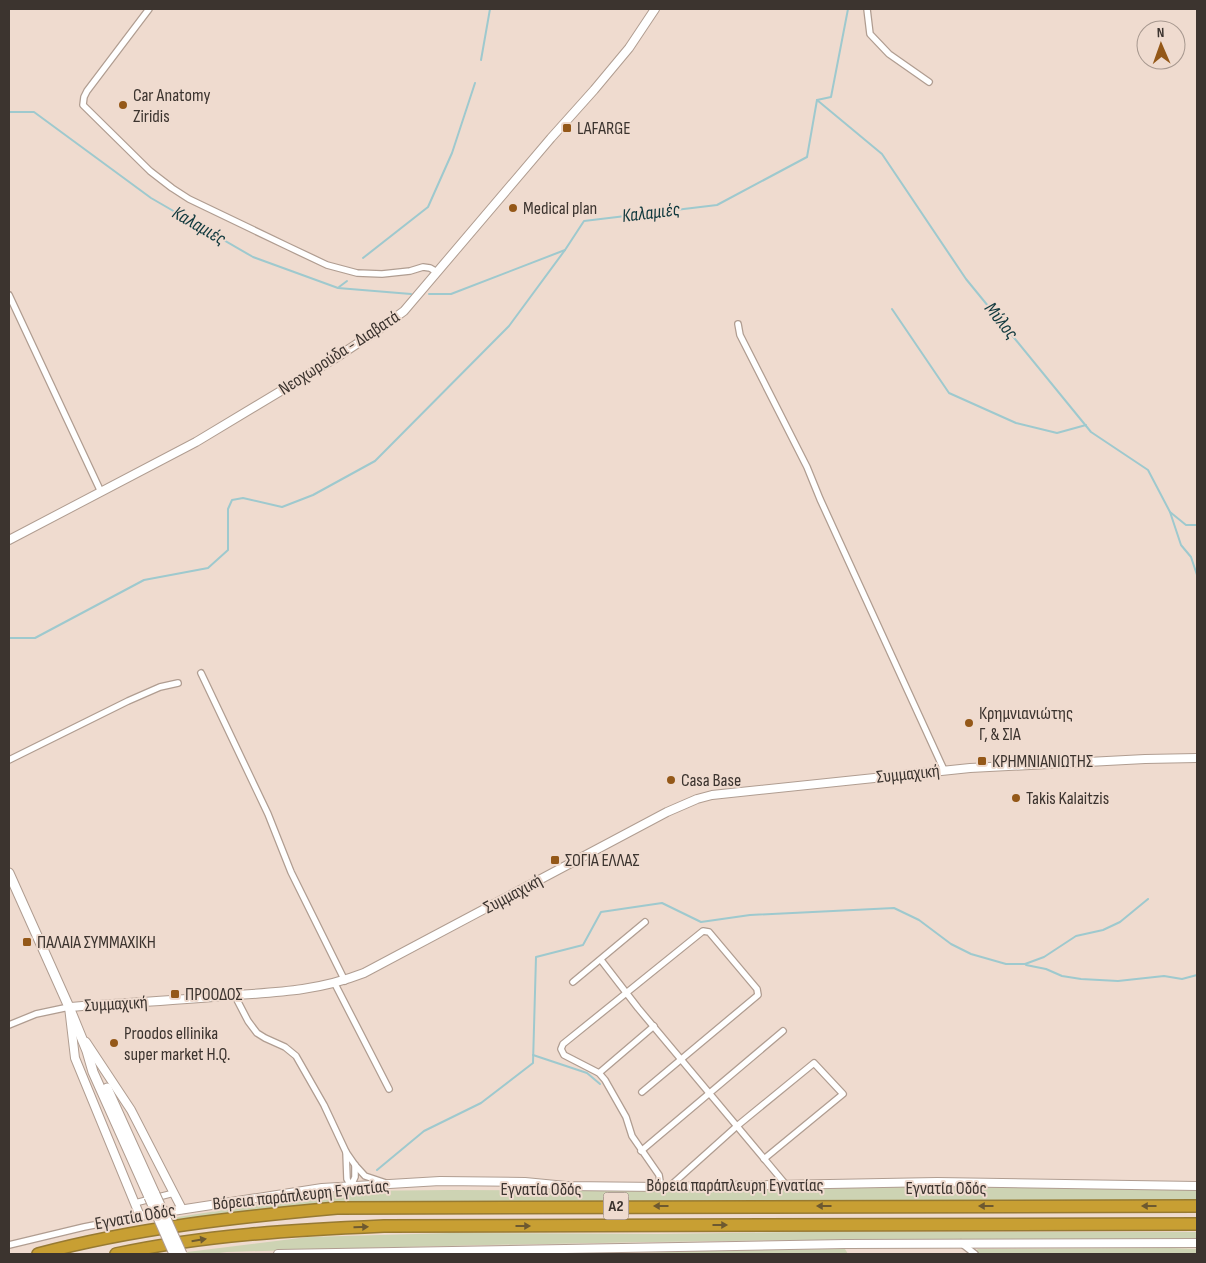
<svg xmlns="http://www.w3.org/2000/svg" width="1206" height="1263" font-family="'Sofia Sans Condensed',sans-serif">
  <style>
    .green { fill: #cdd3b3 }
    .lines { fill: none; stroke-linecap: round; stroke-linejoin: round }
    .stream { stroke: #9ec9ce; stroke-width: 2 }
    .minor-casing { stroke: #b09d91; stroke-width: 8 }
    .tertiary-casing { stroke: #b09d91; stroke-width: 10 }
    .secondary-casing { stroke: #b09d91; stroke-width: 11 }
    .motorway-casing { stroke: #977a32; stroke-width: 14 }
    .minor { stroke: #fff; stroke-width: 5.5 }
    .tertiary { stroke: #fff; stroke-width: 8 }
    .secondary { stroke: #fff; stroke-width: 9 }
    .motorway { stroke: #c89f33; stroke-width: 11 }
    .secondary-bridge-casing { stroke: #b09d91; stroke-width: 11; stroke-linecap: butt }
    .secondary-bridge { stroke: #fff; stroke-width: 9 }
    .oneway { fill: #6d5930 }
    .poi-dot { fill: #945818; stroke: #efdbcf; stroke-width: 2 }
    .labels { text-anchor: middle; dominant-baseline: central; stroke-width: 4; stroke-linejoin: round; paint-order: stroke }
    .shield { fill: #efdbcf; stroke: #72665f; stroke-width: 1 }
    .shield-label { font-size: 16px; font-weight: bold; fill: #3c342f }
    .poi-label { font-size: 18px; fill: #3c342f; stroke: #efdbcf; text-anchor: start }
    .street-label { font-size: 18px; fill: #3c342f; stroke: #efdbcf }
    .water-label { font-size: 19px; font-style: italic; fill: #0f383d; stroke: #efdbcf }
  </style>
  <rect width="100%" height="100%" fill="#efdbcf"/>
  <g class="green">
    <path d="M920 1185 1123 1189H1197V1200L347 1202 173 1224 171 1218 348 1191 451 1190 709 1191Z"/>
    <path d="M805 1232H1197V1240C874 1237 550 1242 227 1252L211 1254H188L187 1252 308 1237 451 1233 658 1234Z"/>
    <path d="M1171 1248 1197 1249V1254H972L978 1249Z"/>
    <path d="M845 1249 848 1254H610L726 1250Z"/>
  </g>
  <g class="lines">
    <g class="stream">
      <path d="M481 60 490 9"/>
      <path d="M817 100 882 154 966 279 1091 432 1148 470 1170 512 1186 525H1197"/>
      <path d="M9 112H34L151 198 253 257 338 288 411 294"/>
      <path d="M363 258 428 207 452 153 475 83"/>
      <path d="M339 287 347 281"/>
      <path d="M429 294H451L565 250"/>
      <path d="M892 309 949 393 1016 423 1057 433 1086 425"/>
      <path d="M1170 512 1181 545 1191 557 1197 575"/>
      <path d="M9 638H35L144 580 208 568 228 550V509L232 500 243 498 282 507 313 495 375 461 509 326 565 250 584 221 717 205 807 157 817 100 831 97 848 9"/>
      <path d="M1026 965 1046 969 1062 976 1081 979 1118 981 1164 976 1182 979 1197 975"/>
      <path d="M533 1055 587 1073 600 1084"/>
      <path d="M377 1170 424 1131 481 1103 533 1063 536 957 583 945 601 912 662 903 701 922 750 915 894 908 919 920 951 944 971 954 1006 964H1025L1044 957 1076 936 1103 930 1120 922 1148 899"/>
    </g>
    <g class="minor-casing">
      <g id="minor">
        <path d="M149 9 87 91 84 97 83 105 150 171 172 188 189 199 289 247 327 265 357 273 382 274 410 271 423 267 430 268 437 272"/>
        <path d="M867 9 870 34 889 54 929 82"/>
        <path d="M9 295 101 492"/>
        <path d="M738 324 740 335 807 467 820 499 944 770"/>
        <path d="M201 673 268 814 291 872 345 981"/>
        <path d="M9 760 128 701 160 687 178 683"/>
        <path d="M601 960 638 1008 787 1186"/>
        <path d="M573 982 645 922"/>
        <path d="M335 984 389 1089"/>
        <path d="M235 996 248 1021 257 1033 265 1038 285 1047 296 1056 324 1105 346 1152 355 1165 365 1176 386 1183"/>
        <path d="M9 1025 36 1014 69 1007"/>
        <path d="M599 1073 654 1026"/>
        <path d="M642 1092 758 995 757 989 709 932 703 931 563 1044 561 1049 564 1055 599 1073 605 1080 626 1117 632 1136 659 1175 661 1187"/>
        <path d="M641 1151 783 1031"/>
        <path d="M346 1152 347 1179 351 1186"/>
        <path d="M351 1186 355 1177V1165"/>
        <path d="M669 1187 737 1126 814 1063 843 1094 764 1159"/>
        <path d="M135 1203 174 1193"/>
        <path d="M961 1243 975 1254"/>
        <path d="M9 1245 84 1227 140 1216"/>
      </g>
    </g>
    <g class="tertiary-casing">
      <g id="tertiary">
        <path d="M9 540 196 442 334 359 381 328 404 311 551 138 594 90 629 48 655 9"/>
        <path d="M1197 758 1145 759 970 768 712 795 697 799 667 812 364 973C320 990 284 992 237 995 181 1000 125 1003 69 1007L75 1058 140 1216 322 1188 440 1181 525 1182 566 1186 661 1187 937 1182 1197 1186"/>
        <path d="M86 1042 131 1110 182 1209"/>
        <path d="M278 1254 845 1244 1197 1243"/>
      </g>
    </g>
    <g class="secondary-casing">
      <g id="secondary">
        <path d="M9 873 69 1007 87 1051 93 1072 149 1197"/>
        <path d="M107 1088 155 1194"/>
      </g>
    </g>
    <g class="motorway-casing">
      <g id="motorway">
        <path d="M38 1254C135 1228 237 1217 337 1208L1197 1206"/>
        <path d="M116 1254C204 1235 294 1230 384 1226L1197 1224"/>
      </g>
    </g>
    <use href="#minor" class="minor"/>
    <use href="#tertiary" class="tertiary"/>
    <use href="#secondary" class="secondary"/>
    <use href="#motorway" class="motorway"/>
    <g class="secondary-bridge-casing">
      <g id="secondary-bridge">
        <path d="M155 1194 182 1254"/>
        <path d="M149 1197 174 1254"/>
      </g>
    </g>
    <use href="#secondary-bridge" class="secondary-bridge"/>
  </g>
  <defs><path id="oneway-solid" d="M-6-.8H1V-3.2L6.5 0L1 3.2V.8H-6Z" transform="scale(1.25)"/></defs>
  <g class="oneway">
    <use href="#oneway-solid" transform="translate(661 1206) rotate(180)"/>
    <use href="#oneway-solid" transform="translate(824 1206) rotate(180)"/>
    <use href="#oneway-solid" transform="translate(986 1206) rotate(180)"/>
    <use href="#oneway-solid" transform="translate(1149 1206) rotate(180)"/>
    <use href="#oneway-solid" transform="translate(720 1225)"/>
    <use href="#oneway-solid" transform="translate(523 1226)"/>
    <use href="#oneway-solid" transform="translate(361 1227) rotate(-2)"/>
    <use href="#oneway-solid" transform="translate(199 1240) rotate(-9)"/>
  </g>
  <g class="poi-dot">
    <circle cx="123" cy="105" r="5"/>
    <rect x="562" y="123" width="10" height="10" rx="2.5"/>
    <circle cx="513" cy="208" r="5"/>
    <circle cx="969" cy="723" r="5"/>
    <rect x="977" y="756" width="10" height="10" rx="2.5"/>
    <circle cx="671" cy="780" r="5"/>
    <circle cx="1016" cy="798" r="5"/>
    <rect x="550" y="855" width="10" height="10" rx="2.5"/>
    <rect x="22" y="937" width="10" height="10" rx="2.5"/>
    <rect x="170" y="989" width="10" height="10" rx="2.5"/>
    <circle cx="114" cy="1043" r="5"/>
  </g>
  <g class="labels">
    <rect class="shield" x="603.5" y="1192.5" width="25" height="27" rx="4"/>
    <g class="shield-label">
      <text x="616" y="1206">Α2</text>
    </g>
    <g class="poi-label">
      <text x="133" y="95">Car Anatomy<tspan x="133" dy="21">Ziridis</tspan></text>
      <text x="577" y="128">LAFARGE</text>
      <text x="523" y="208">Medical plan</text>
      <text x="979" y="713">Κρημνιανιώτης<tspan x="979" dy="21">Γ, &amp; ΣΙΑ</tspan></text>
      <text x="992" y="761">ΚΡΗΜΝΙΑΝΙΩΤΗΣ</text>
      <text x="681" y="780">Casa Base</text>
      <text x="1026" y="798">Takis Kalaitzis</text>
      <text x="565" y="860">ΣΟΓΙΑ ΕΛΛΑΣ</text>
      <text x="37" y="942">ΠΑΛΑΙΑ ΣΥΜΜΑΧΙΚΗ</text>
      <text x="185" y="994">ΠΡΟΟΔΟΣ</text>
      <text x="124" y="1033">Proodos ellinika<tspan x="124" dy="21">super market H.Q.</tspan></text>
    </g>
    <g class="street-label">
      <text transform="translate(339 353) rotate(-33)">Νεοχωρούδα - Διαβατά</text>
      <text transform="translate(908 774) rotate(-6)">Συμμαχική</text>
      <text transform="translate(513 894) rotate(-28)">Συμμαχική</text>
      <text transform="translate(116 1004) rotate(-3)">Συμμαχική</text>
      <text x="735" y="1185">Βόρεια παράπλευρη Εγνατίας</text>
      <text x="946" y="1188">Εγνατία Οδός</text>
      <text x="541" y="1189">Εγνατία Οδός</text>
      <text transform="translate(301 1195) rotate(-6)">Βόρεια παράπλευρη Εγνατίας</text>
      <text transform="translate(135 1217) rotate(-10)">Εγνατία Οδός</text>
    </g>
    <g class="water-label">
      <text transform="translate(651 213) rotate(-7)">Καλαμιές</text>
      <text transform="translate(199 226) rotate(30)">Καλαμιές</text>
      <text transform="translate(1001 321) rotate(51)">Μύλος</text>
    </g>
  </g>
  <rect width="1206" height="1263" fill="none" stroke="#3c342f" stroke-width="20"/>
  <g transform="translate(1161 45) rotate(358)"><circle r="24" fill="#efdbcf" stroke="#a7988f"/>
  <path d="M0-4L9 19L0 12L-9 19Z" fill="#945818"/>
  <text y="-8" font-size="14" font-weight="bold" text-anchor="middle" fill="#3c342f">N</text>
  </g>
</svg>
